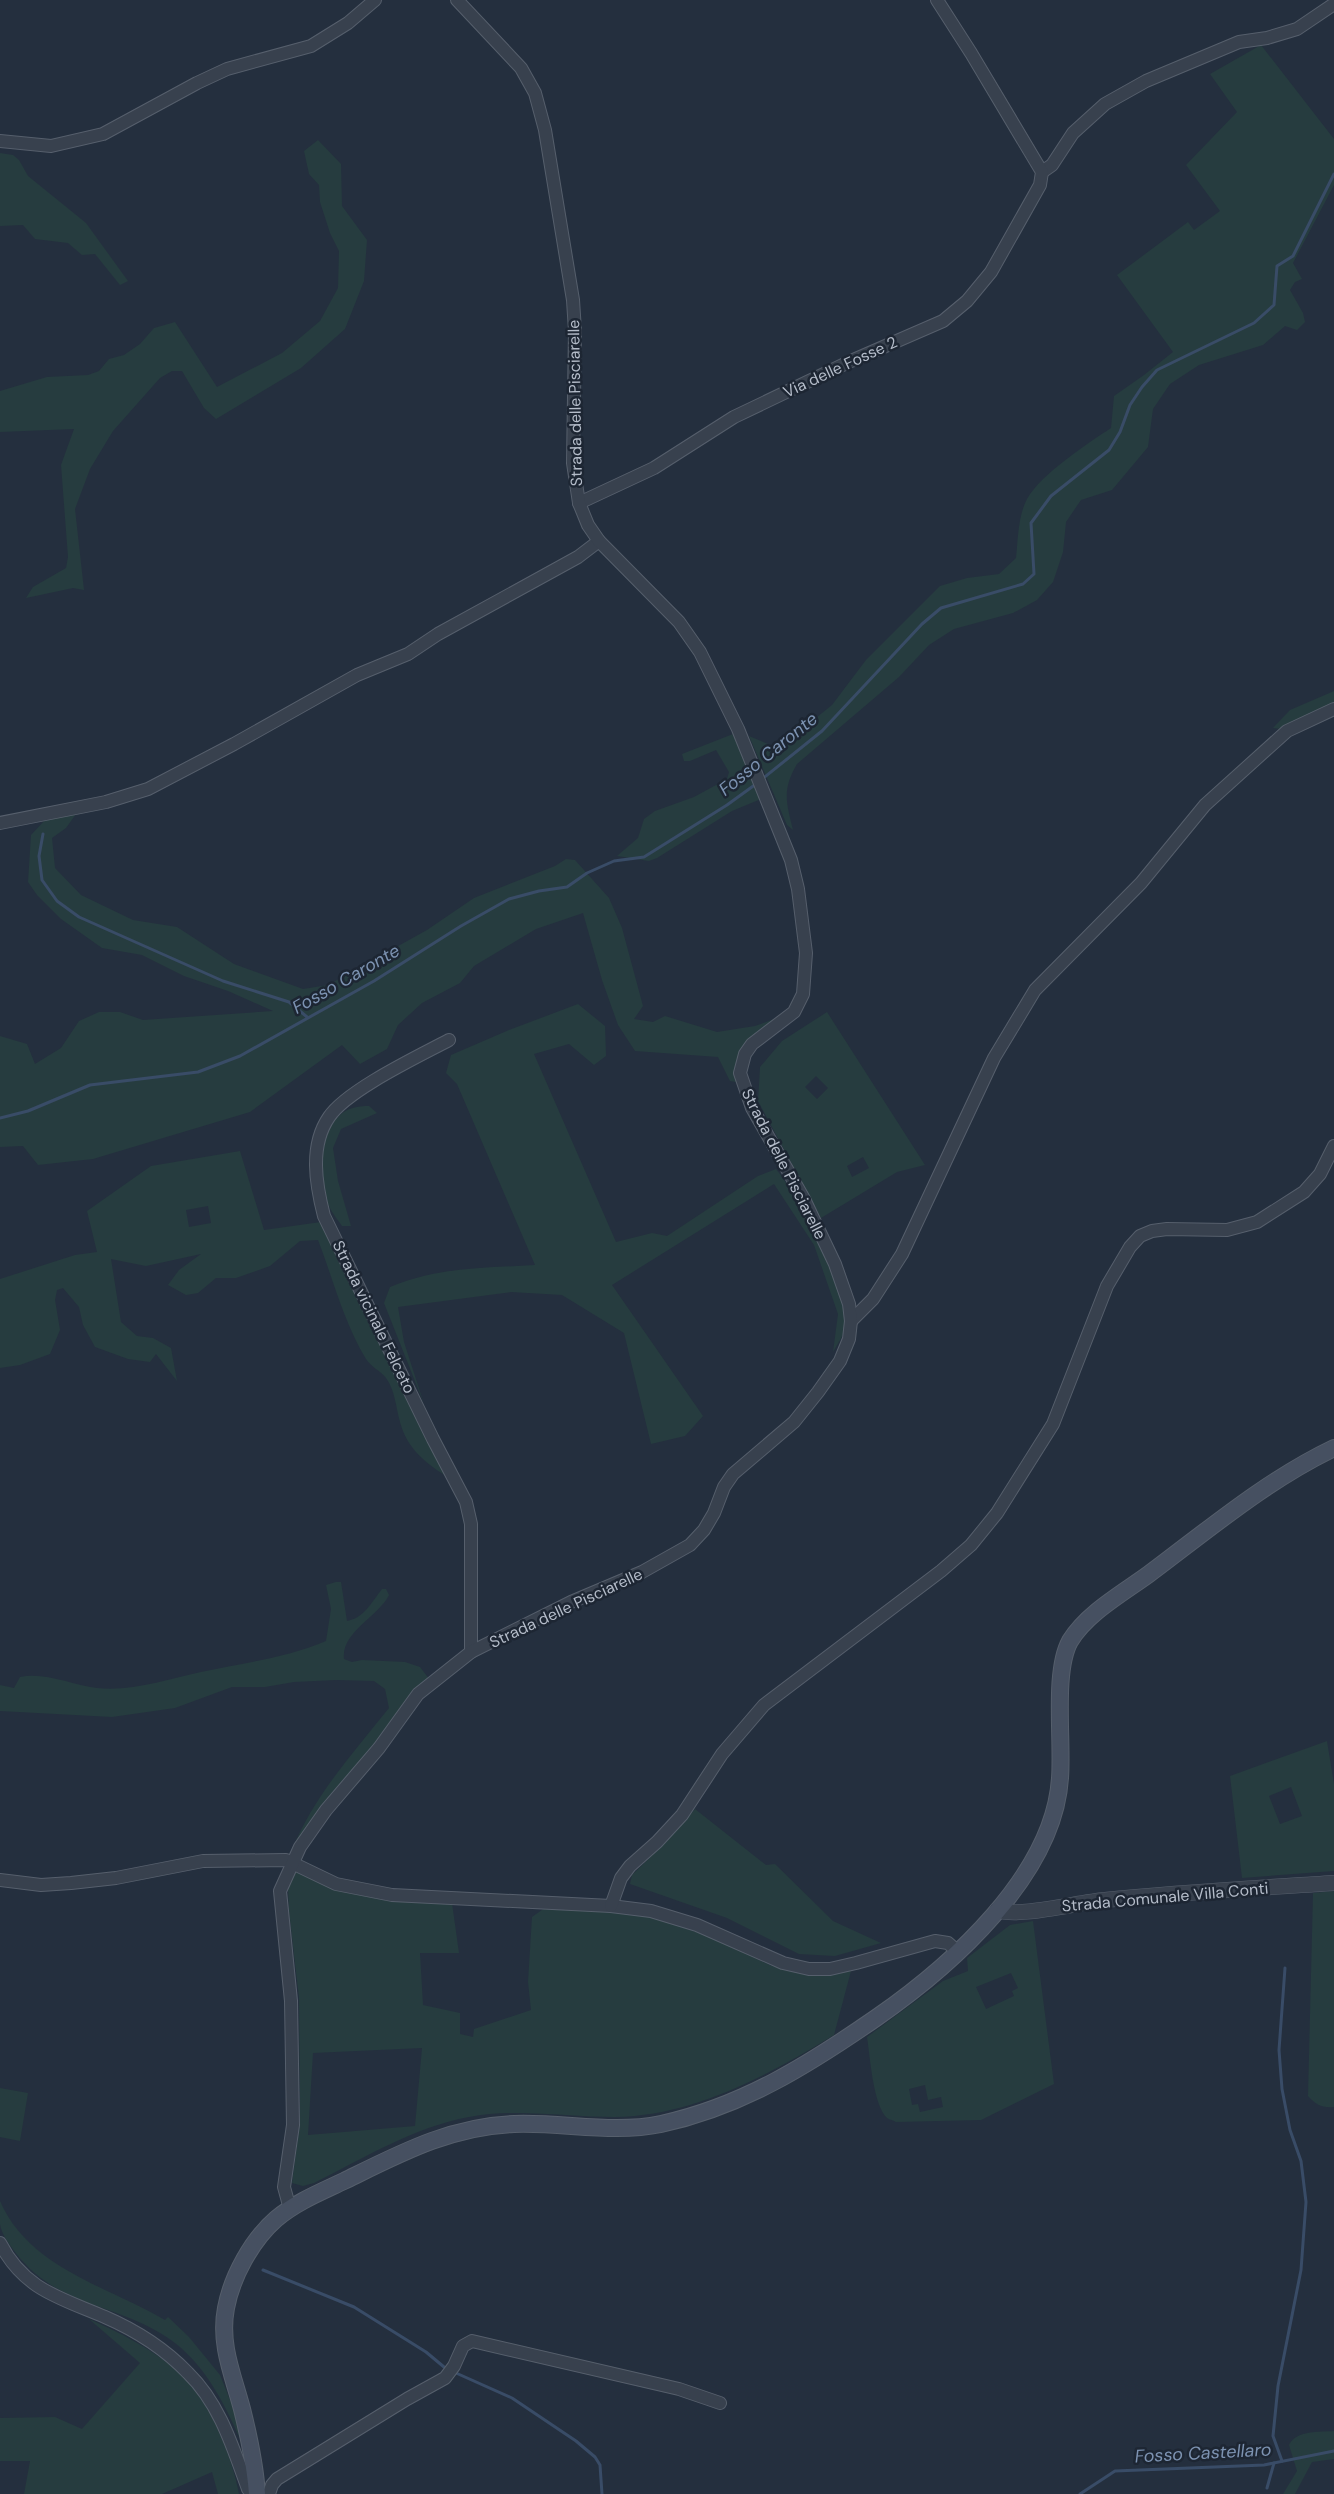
<svg xmlns="http://www.w3.org/2000/svg" width="1334" height="2494" font-family="'DM Sans',sans-serif">
  <style>
    .green { fill: #263c3f; fill-rule: evenodd }
    .lines { fill: none; stroke-linecap: round; stroke-linejoin: round }
    .stream { stroke: #394c67; stroke-width: 3 }
    .minor-casing { stroke: #565f6c; stroke-width: 14 }
    .tertiary-casing { stroke: #565f6c; stroke-width: 16 }
    .secondary-casing { stroke: #565f6c; stroke-width: 18 }
    .minor { stroke: #38414e; stroke-width: 12 }
    .tertiary { stroke: #38414e; stroke-width: 15 }
    .secondary { stroke: #465061; stroke-width: 16 }
    .labels { text-anchor: middle; dominant-baseline: central; stroke-width: 5; stroke-linejoin: round; paint-order: stroke }
    .street-label { font-size: 16px; fill: #b4bcc9; stroke: #1d2633 }
    .water-label { font-size: 18px; font-style: italic; fill: #7c92b1; stroke: #1d2633 }
  </style>
  <rect width="100%" height="100%" fill="#242f3e"/>
  <g class="green">
    <path d="M1261 45 1334 139V185L1293 263 1302 279 1295 282 1290 290 1303 313 1305 322 1297 330 1285 326 1263 345 1199 365 1170 384 1153 409 1148 447 1112 490 1081 500 1066 522 1063 552 1053 582 1037 600 1013 613 954 629 929 645 899 677 797 764C782 790 786 801 793 830L787 825 749 736 768 744 775 751 832 705 866 660 940 586 967 578 999 574 1016 558C1018 539 1018 516 1027 499 1041 474 1087 444 1111 428L1114 396 1144 375 1173 352 1117 275 1188 222 1194 230 1220 211 1186 165 1237 112 1210 74Z"/>
    <path d="M318 140 341 164 342 206 367 240 364 281 345 329 301 368 216 419 204 408 182 371H172L160 378 113 431 90 469 75 509 84 590 73 588 26 598 33 587 66 568 68 557 61 465 74 429 0 432V391L47 377 88 375 99 371 109 359 124 355 140 344 154 328 175 322 217 387 282 353 320 321 338 288 339 251 330 233 320 202 319 185 309 174 304 151Z"/>
    <path d="M0 153 13 155 19 160 28 176 86 223 128 281 120 285 95 254 82 255 68 243 35 239 23 225 0 226Z"/>
    <path d="M1334 691V704L1281 729 1273 728 1290 710Z"/>
    <path d="M733 734 761 799 732 811 657 858 649 861 617 856 638 838 644 819 655 811 694 797 727 779 729 772 716 750 690 761H684L682 754Z"/>
    <path d="M76 814 66 828 52 838 55 868 81 895 133 920 177 927 234 964 303 989 328 985 427 930 474 898 555 866 566 859 575 860 609 898 622 928 643 1006 634 1019 653 1022 665 1016 717 1032 755 1026 782 1016C754 1035 735 1044 736 1082L730 1081 718 1057 635 1051 618 1025 602 980 583 913 536 929 474 966 460 983 422 1003 398 1025 387 1049 360 1064 342 1045 250 1112 93 1159 38 1165 23 1146 0 1147V1036L27 1044 35 1064 61 1048 79 1021 99 1012H120L143 1020 273 1011 228 991 184 976 142 955 102 948 61 919 37 895 28 882 31 835 47 818Z"/>
    <path d="M578 1004 605 1026 606 1056 594 1065 569 1044 534 1054 616 1242 652 1233 667 1236 758 1176 776 1169C798 1196 848 1293 845 1327 844 1335 837 1345 833 1352L838 1314 814 1245 774 1184 612 1285 703 1416 685 1436 651 1444 624 1333 562 1295 511 1292 398 1307 404 1342 424 1404 384 1303 390 1287C437 1267 485 1268 535 1265L457 1084 446 1073 451 1055 509 1030Z"/>
    <path d="M827 1012 925 1165 897 1172 821 1218 758 1101 760 1067 782 1041ZM816 1076 828 1088 817 1099 805 1087ZM863 1157 869 1168 852 1177 847 1166Z"/>
    <path d="M369 1106 377 1113 341 1129 333 1148 338 1181 351 1226H342C338 1220 332 1213 329 1206 318 1182 318 1136 339 1116 347 1108 358 1106 369 1106Z"/>
    <path d="M240 1151 264 1230 321 1222 446 1476C424 1462 407 1448 400 1422 396 1408 395 1390 386 1378 381 1371 371 1367 366 1359 344 1323 333 1279 318 1240L300 1241 270 1266 236 1278H216L198 1293 186 1295 168 1285 179 1270 201 1254 146 1266 111 1259 121 1322 137 1336 153 1338 171 1348 177 1381 156 1354 150 1362 128 1359 95 1347 83 1325 79 1307 63 1288 57 1290 55 1300 60 1330 50 1354 20 1365 0 1368V1279L75 1255 97 1252 87 1211 151 1166ZM208 1206 211 1223 189 1227 186 1210Z"/>
    <path d="M336 1582H341L347 1621C364 1618 371 1603 382 1589H386L389 1595C378 1617 341 1632 344 1659L352 1662 362 1660 405 1662 420 1667 430 1680C382 1735 333 1790 292 1850 313 1797 353 1753 389 1708L385 1689 374 1681 336 1680 294 1682 265 1687H232L175 1708 112 1717 0 1711V1685L14 1688 20 1677C46 1672 71 1685 97 1688 131 1692 168 1679 201 1672 243 1663 286 1658 326 1641L331 1609 326 1585Z"/>
    <path d="M1327 1741 1334 1784V1871L1242 1878 1230 1776ZM1291 1787 1302 1816 1280 1824 1269 1796Z"/>
    <path d="M695 1809 766 1865 775 1864 833 1921 881 1943 835 1956 799 1954 727 1918 630 1884 632 1875 665 1843Z"/>
    <path d="M296 1872 352 1892 395 1901 452 1903 459 1953H420L423 2005 460 2013V2034L473 2037 474 2029 531 2010 528 1982 532 1917 546 1907 644 1914 708 1936 772 1966 817 1976 851 1971 834 2035C769 2075 694 2116 615 2117 566 2117 517 2108 469 2117 414 2127 364 2158 314 2183L303 2186 292 2183 300 2122 299 1998 289 1911 288 1889ZM422 2048 415 2126 308 2135 313 2053Z"/>
    <path d="M1334 1891V2107C1322 2108 1316 2105 1308 2096L1313 1893Z"/>
    <path d="M1033 1921 1054 2084 981 2120 896 2122C893 2120 890 2120 887 2118 873 2105 870 2056 867 2037L943 1981 968 1971 967 1958 1010 1925ZM1011 1973 1018 1988 1012 1991 1014 1996 986 2009 976 1987ZM925 2085 928 2100 941 2097 943 2107 920 2112 918 2104 912 2105 909 2089Z"/>
    <path d="M0 2088 28 2093 20 2141 0 2137Z"/>
    <path d="M0 2201C29 2268 107 2286 165 2320L168 2317 189 2337 220 2375 233 2407 241 2441C225 2405 207 2368 175 2343 121 2302 59 2310 15 2252 9 2244 1 2233 0 2224 0 2216 0 2208 0 2201Z"/>
    <path d="M89 2319C125 2335 163 2354 190 2384 213 2410 233 2460 239 2494H218L212 2472 162 2494H24L30 2461H0V2418L55 2417 82 2429 140 2363Z"/>
    <path d="M1334 2431V2459L1312 2462 1295 2494H1283L1297 2471 1289 2445C1296 2430 1320 2432 1334 2431Z"/>
  </g>
  <g class="lines">
    <g class="stream">
      <path d="M761 780 822 731 922 624 941 608 1023 584 1034 574 1031 523 1051 496 1109 450 1120 432 1130 405 1142 387 1157 370 1254 323 1274 305 1277 266 1293 256 1334 174"/>
      <path d="M43 834 39 856 42 880 57 901 79 917 223 981 289 1002 307 1017"/>
      <path d="M0 1118 28 1111 90 1085 198 1072 240 1056 374 981 461 926 509 899 539 891 567 887 587 873 614 861 644 857 727 805 756 784"/>
      <path d="M263 2270 354 2307 426 2352 444 2367"/>
      <path d="M456 2373 512 2398 576 2441 595 2457 600 2465 602 2494"/>
      <path d="M1282 2461 1273 2436 1278 2386 1301 2270 1306 2202 1301 2161 1290 2130 1282 2089 1279 2050 1285 1968"/>
      <path d="M1267 2488 1274 2463"/>
      <path d="M1080 2494 1115 2471 1264 2465 1334 2451"/>
    </g>
    <g class="minor-casing">
      <g id="minor">
        <path d="M0 141 51 146 103 134 197 83 227 69 311 46 348 23 375 0"/>
        <path d="M1042 172 1052 165 1073 133 1105 104 1146 81 1239 42 1267 38 1297 29 1334 4"/>
        <path d="M579 503 654 468 734 417 851 361 943 321 967 301 991 272 1040 185 1042 172 971 53 937 0"/>
        <path d="M0 823 106 802 148 789 234 744 357 675 408 654 438 634 578 557 599 541"/>
        <path d="M449 1040C419 1056 347 1090 329 1117 309 1146 316 1185 324 1216L433 1439 466 1502 471 1524V1652"/>
        <path d="M851 1321 873 1299 902 1254 994 1058 1035 990 1141 883 1205 805 1287 731 1334 709"/>
        <path d="M0 1880 41 1885 71 1883 116 1878 203 1861 286 1860 336 1884 392 1895 611 1906 651 1911 697 1925 783 1963 809 1969H830L856 1963 935 1941 948 1943 957 1951"/>
        <path d="M611 1906 621 1878 630 1866 657 1842 682 1815 722 1754 764 1705 941 1571 971 1545 997 1513 1053 1424 1107 1286 1130 1247 1140 1236 1152 1231 1167 1229 1227 1230 1257 1222 1304 1192 1320 1174 1334 1146"/>
        <path d="M290 2209 284 2187 293 2125 291 2001 280 1891 300 1847 326 1810 379 1748 418 1694 471 1652 571 1602 642 1572 690 1545 704 1530 714 1513 724 1487 733 1474 794 1422 818 1392 840 1361 849 1339 851 1321 849 1304 835 1264 804 1199 752 1108 740 1073 745 1054 752 1044 794 1012 803 994 806 953 798 889 791 860 738 729 700 652 679 622 599 541 588 525 579 503 573 463 575 331 573 300 545 130 535 93 521 68 457 0"/>
        <path d="M0 2243C24 2290 61 2298 105 2317 135 2330 165 2349 188 2373 220 2404 233 2448 248 2489L253 2494"/>
        <path d="M269 2494 272 2485 277 2479 407 2399 445 2378 454 2366 463 2346 472 2341 679 2389 720 2403"/>
      </g>
    </g>
    <g class="tertiary-casing">
      <path id="tertiary" d="M997 1910C1020 1918 1078 1902 1105 1900 1181 1892 1258 1888 1334 1883"/>
    </g>
    <g class="secondary-casing">
      <path id="secondary" d="M257 2494C255 2465 249 2437 242 2409 233 2375 219 2344 226 2308 232 2276 252 2240 276 2219 296 2202 321 2192 344 2181 399 2154 451 2126 514 2124 563 2122 613 2134 661 2124 743 2106 808 2065 876 2018 951 1966 1054 1875 1060 1778 1063 1741 1053 1672 1070 1641 1087 1613 1123 1593 1149 1574 1208 1530 1267 1480 1334 1448"/>
    </g>
    <use href="#minor" class="minor"/>
    <use href="#tertiary" class="tertiary"/>
    <use href="#secondary" class="secondary"/>
  </g>
  <g class="labels">
    <g class="street-label">
      <text transform="translate(840 367) rotate(-25)">Via delle Fosse 2</text>
      <text transform="translate(575 403) rotate(-91)">Strada delle Pisciarelle</text>
      <text transform="translate(784 1164) rotate(63)">Strada delle Pisciarelle</text>
      <text transform="translate(374 1317) rotate(64)">Strada vicinale Felceto</text>
      <text transform="translate(566 1608) rotate(-25)">Strada delle Pisciarelle</text>
      <text transform="translate(1165 1897) rotate(-5)">Strada Comunale Villa Conti</text>
    </g>
    <g class="water-label">
      <text transform="translate(768 754) rotate(-39)">Fosso Caronte</text>
      <text transform="translate(346 979) rotate(-30)">Fosso Caronte</text>
      <text transform="translate(1203 2453) rotate(-3)">Fosso Castellaro</text>
    </g>
  </g>
</svg>
